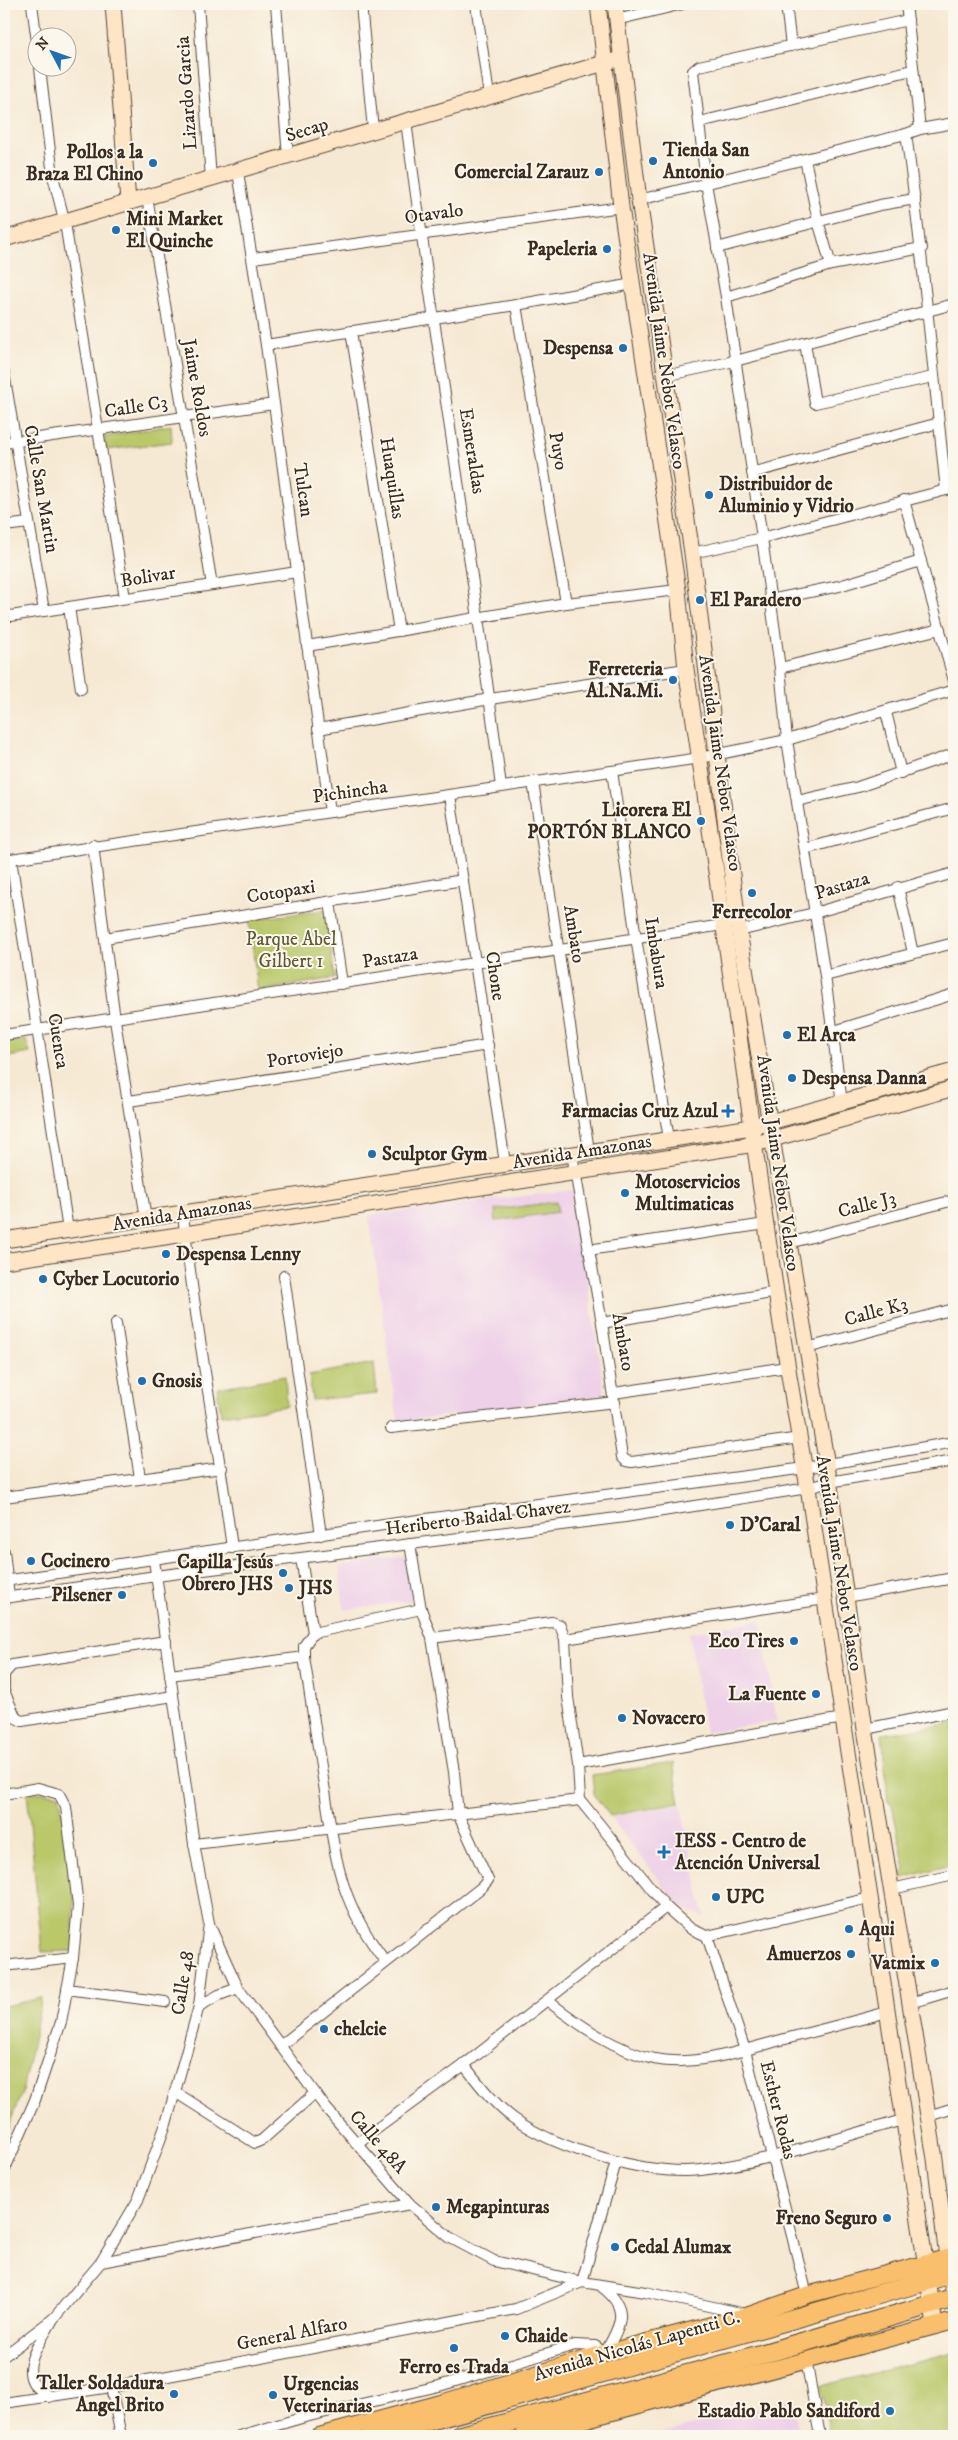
<svg xmlns="http://www.w3.org/2000/svg" width="958" height="2440" font-family="'IM FELL DW Pica',serif">
  <style>
    .built { fill: #eed0e8 }
    .green { fill: #bac86b; stroke: #7a7944 }
    .lines { fill: none; stroke-linecap: round; stroke-linejoin: round }
    .street-casing { stroke: #574739; stroke-width: 12 }
    .secondary-casing { stroke: #574739; stroke-width: 17 }
    .primary-casing { stroke: #574739; stroke-width: 18 }
    .highway-casing { stroke: #574739; stroke-width: 21 }
    .street { stroke: #fff; stroke-width: 10 }
    .secondary { stroke: #fde5c5; stroke-width: 15 }
    .primary { stroke: #f9bf6d; stroke-width: 16 }
    .highway { stroke: #f9bf6d; stroke-width: 19 }
    .poi-dot { fill: #1f6fb2; stroke: #fbf7ec; stroke-width: 2 }
    .labels { text-anchor: middle; dominant-baseline: central; stroke-width: 4; stroke-linejoin: round; paint-order: stroke }
    .street-label { font-size: 19px; fill: #3b2a1e; stroke: #fbf7ec }
    .poi-label { font-size: 19px; font-weight: bold; fill: #3b2a1e; stroke: #fbf7ec; text-anchor: start }
    .park-label { font-size: 19px; fill: #615935; stroke: #fbf7ec }
  </style>
  <rect width="100%" height="100%" fill="#fbf7ec"/>
  <filter id="ink" filterUnits="userSpaceOnUse"><feTurbulence type="fractalNoise" baseFrequency=".02" numOctaves="2"/><feDisplacementMap in="SourceGraphic" scale="10" xChannelSelector="R" yChannelSelector="G"/><feConvolveMatrix kernelMatrix="1 2 1 2 8 2 1 2 1" color-interpolation-filters="sRGB"/></filter>
  <filter id="wash" filterUnits="userSpaceOnUse"><feTurbulence type="fractalNoise" baseFrequency=".0096" numOctaves="4" result="noise"/><feDisplacementMap in="SourceGraphic" scale="20" xChannelSelector="R" yChannelSelector="G"/><feGaussianBlur stdDeviation="1.12" result="paint"/><feColorMatrix in="noise" values="0 0 0 0 0 0 0 0 0 0 0 0 0 0 0 0 0 1.4 0 .05"/><feComposite in="paint" operator="in"/></filter>
  <g filter="url(#wash)">
    <rect width="100%" height="100%" fill="#f6e9d3"/>
    <g class="built">
      <path d="M573 1190 605 1395 398 1422 369 1215Z"/>
      <path d="M406 1557 411 1601 344 1610 339 1566Z"/>
      <path d="M760 1620 777 1721 705 1733 689 1633Z"/>
      <path d="M681 1805 704 1917 680 1906 617 1827 612 1817Z"/>
      <path d="M792 2398 800 2436H654Z"/>
    </g>
    <g class="green">
      <path d="M171 425 172 442 106 450 104 437Z"/>
      <path d="M325 910 335 978 258 991 249 920Z"/>
      <path d="M26 1040 30 1053 4 1058V1043Z"/>
      <path d="M556 1202 558 1212 496 1221 495 1210Z"/>
      <path d="M374 1363 377 1394 312 1400 309 1375Z"/>
      <path d="M285 1376 287 1406 221 1415 217 1388Z"/>
      <path d="M954 1723V1864L899 1879 905 1869 892 1805 888 1802 882 1734Z"/>
      <path d="M673 1763 680 1803 610 1816 594 1795 592 1775Z"/>
      <path d="M27 1792 59 1794 74 1873V1951L42 1952Z"/>
      <path d="M42 1998 22 2092 4 2138V2006Z"/>
      <path d="M954 2353V2436H830L821 2386Z"/>
    </g>
  </g>
  <g filter="url(#ink)">
    <g class="lines">
      <g class="street-casing">
        <g id="street">
          <path d="M32 4 38 50"/>
          <path d="M198 4 211 179"/>
          <path d="M276 4 288 157"/>
          <path d="M361 4 373 130"/>
          <path d="M476 4 489 96"/>
          <path d="M786 4 791 46"/>
          <path d="M906 4 920 129"/>
          <path d="M616 20 683 4"/>
          <path d="M40 68 53 176 65 223 125 598"/>
          <path d="M406 121C435 343 473 564 501 787"/>
          <path d="M700 122 912 70"/>
          <path d="M906 134C923 253 933 371 946 490"/>
          <path d="M805 159 818 221 831 265"/>
          <path d="M238 172 266 345 330 812"/>
          <path d="M147 197 212 585"/>
          <path d="M639 200 906 134 920 129 954 123"/>
          <path d="M717 248 880 205 915 199"/>
          <path d="M253 258 621 207"/>
          <path d="M726 297 831 265 922 248"/>
          <path d="M516 305 566 603"/>
          <path d="M351 331 399 631"/>
          <path d="M805 343 815 403 933 377"/>
          <path d="M266 345 516 305 633 284"/>
          <path d="M4 373 44 611"/>
          <path d="M664 376 735 361 954 304"/>
          <path d="M4 443 274 404"/>
          <path d="M752 473 939 423"/>
          <path d="M904 500 954 681"/>
          <path d="M4 526 29 523"/>
          <path d="M692 553 762 538 954 488"/>
          <path d="M770 600 839 586 921 561"/>
          <path d="M69 607 81 689"/>
          <path d="M4 617 297 572"/>
          <path d="M307 646 566 603 678 590"/>
          <path d="M780 668 940 629"/>
          <path d="M886 712 901 773"/>
          <path d="M318 729 490 699 686 669"/>
          <path d="M612 771 636 938 669 1139"/>
          <path d="M533 782 589 1151"/>
          <path d="M450 795 505 1163"/>
          <path d="M797 801 858 787 954 754"/>
          <path d="M93 845 115 1020 146 1219"/>
          <path d="M805 849 954 808"/>
          <path d="M11 859 68 1230"/>
          <path d="M4 860 700 758 787 740 954 690"/>
          <path d="M898 887 913 953"/>
          <path d="M330 902 342 984"/>
          <path d="M739 931 814 913 954 873"/>
          <path d="M105 938 463 880"/>
          <path d="M825 976 954 943"/>
          <path d="M831 1032 954 994"/>
          <path d="M4 1035 723 925"/>
          <path d="M129 1101 488 1045"/>
          <path d="M842 1103 825 976 787 740 780 668 762 538 726 297 706 183 693 71 699 66 908 20"/>
          <path d="M572 1154 602 1323 622 1457 626 1461 632 1462 800 1438"/>
          <path d="M183 1214C195 1326 217 1436 232 1548"/>
          <path d="M789 1243 954 1200"/>
          <path d="M588 1250 766 1224"/>
          <path d="M284 1276 321 1535"/>
          <path d="M116 1323 140 1478"/>
          <path d="M602 1323 777 1292"/>
          <path d="M807 1348 954 1309"/>
          <path d="M614 1393 787 1367"/>
          <path d="M391 1428 615 1402"/>
          <path d="M4 1497 222 1468"/>
          <path d="M4 1551 9 1597"/>
          <path d="M301 1558 313 1633"/>
          <path d="M4 1581 404 1522 805 1468 954 1442"/>
          <path d="M846 1597 954 1578"/>
          <path d="M4 1598 156 1576 625 1517 808 1488 829 1482 954 1461"/>
          <path d="M432 1638 552 1622 560 1625 565 1639 568 1697 578 1765 580 1800 666 1907 691 1929 707 1936 870 1898"/>
          <path d="M565 1639 825 1599"/>
          <path d="M170 1675 304 1657"/>
          <path d="M4 1687V1674L12 1665 166 1641"/>
          <path d="M4 1691 16 1718 22 1721 173 1696"/>
          <path d="M865 1729 954 1711"/>
          <path d="M578 1765 843 1718"/>
          <path d="M4 1794 38 1788 59 1794 66 1807 78 1906 73 1958 61 2022 35 2100 4 2171"/>
          <path d="M194 1844 580 1800"/>
          <path d="M892 1889 954 1875"/>
          <path d="M209 1924 238 1988 326 2108 410 2204 449 2237 494 2261 582 2282 645 2292 745 2314"/>
          <path d="M707 1936 745 2050 807 2295"/>
          <path d="M386 1962C338 1901 336 1859 324 1785 317 1743 311 1700 304 1657V1646L313 1633 421 1609"/>
          <path d="M4 1966 73 1958"/>
          <path d="M67 1989 165 2002"/>
          <path d="M548 2001C579 2025 615 2050 654 2059 695 2067 741 2051 781 2040 816 2031 852 2022 887 2012"/>
          <path d="M910 2003 954 1990"/>
          <path d="M199 2006 219 1995 238 1988"/>
          <path d="M280 2046 482 1887 488 1880 458 1814 454 1772 432 1638 421 1609 410 1544"/>
          <path d="M464 2065C479 2084 494 2104 513 2118 556 2149 648 2176 701 2170 769 2162 837 2138 903 2120"/>
          <path d="M175 2092 255 2143 262 2140 315 2093"/>
          <path d="M928 2116 954 2108"/>
          <path d="M356 2144 464 2065 666 1907"/>
          <path d="M101 2262 410 2204"/>
          <path d="M4 2356 54 2318 101 2262 138 2200 166 2124 199 2006 209 1923 194 1844 154 1560"/>
          <path d="M806 2360 820 2436"/>
          <path d="M111 2387 121 2436"/>
          <path d="M49 2397C45 2393 38 2389 34 2384 21 2365 43 2338 52 2321"/>
          <path d="M4 2403 111 2387 516 2309 582 2282 616 2162"/>
          <path d="M239 2436 305 2417 439 2386 575 2345 595 2346 605 2353C620 2325 631 2309 602 2287"/>
        </g>
      </g>
      <g class="secondary-casing">
        <g id="secondary">
          <path d="M113 4 128 202"/>
          <path d="M598 4 621 207 678 590 686 669C729 942 760 1216 808 1488L935 2326"/>
          <path d="M615 4 639 200 692 553 739 931 789 1243 827 1465 865 1729 915 2034 935 2159 947 2258 954 2295"/>
          <path d="M4 239 611 61"/>
          <path d="M4 1240 752 1127 954 1071"/>
          <path d="M4 1261 185 1234 755 1144 954 1088"/>
        </g>
      </g>
      <g class="primary-casing">
        <g id="primary">
          <path d="M319 2436 441 2403 605 2353 749 2315 807 2295 954 2256"/>
          <path d="M523 2436 954 2321"/>
        </g>
      </g>
      <g class="highway-casing">
        <g id="highway">
          <path d="M372 2436C567 2384 760 2328 954 2273"/>
          <path d="M459 2436 745 2359 954 2298"/>
        </g>
      </g>
      <use href="#street" class="street"/>
      <use href="#secondary" class="secondary"/>
      <use href="#primary" class="primary"/>
      <use href="#highway" class="highway"/>
    </g>
  </g>
  <g class="poi-dot">
    <circle cx="653" cy="161" r="5"/>
    <circle cx="153" cy="163" r="5"/>
    <circle cx="599" cy="172" r="5"/>
    <circle cx="116" cy="230" r="5"/>
    <circle cx="607" cy="249" r="5"/>
    <circle cx="623" cy="348" r="5"/>
    <circle cx="709" cy="495" r="5"/>
    <circle cx="700" cy="600" r="5"/>
    <circle cx="673" cy="680" r="5"/>
    <circle cx="701" cy="821" r="5"/>
    <circle cx="752" cy="893" r="5"/>
    <circle cx="787" cy="1035" r="5"/>
    <circle cx="792" cy="1078" r="5"/>
    <path d="M725.5 1103.5h5v5h5v5h-5v5h-5v-5h-5v-5h5z"/>
    <circle cx="372" cy="1154" r="5"/>
    <circle cx="625" cy="1193" r="5"/>
    <circle cx="166" cy="1254" r="5"/>
    <circle cx="43" cy="1279" r="5"/>
    <circle cx="142" cy="1381" r="5"/>
    <circle cx="730" cy="1525" r="5"/>
    <circle cx="31" cy="1561" r="5"/>
    <circle cx="283" cy="1573" r="5"/>
    <circle cx="289" cy="1588" r="5"/>
    <circle cx="122" cy="1595" r="5"/>
    <circle cx="794" cy="1641" r="5"/>
    <circle cx="816" cy="1694" r="5"/>
    <circle cx="622" cy="1718" r="5"/>
    <path d="M661.5 1844.5h5v5h5v5h-5v5h-5v-5h-5v-5h5z"/>
    <circle cx="716" cy="1897" r="5"/>
    <circle cx="849" cy="1929" r="5"/>
    <circle cx="851" cy="1954" r="5"/>
    <circle cx="935" cy="1963" r="5"/>
    <circle cx="324" cy="2029" r="5"/>
    <circle cx="436" cy="2207" r="5"/>
    <circle cx="887" cy="2218" r="5"/>
    <circle cx="615" cy="2247" r="5"/>
    <circle cx="505" cy="2336" r="5"/>
    <circle cx="454" cy="2348" r="5"/>
    <circle cx="174" cy="2394" r="5"/>
    <circle cx="273" cy="2395" r="5"/>
    <circle cx="890" cy="2411" r="5"/>
  </g>
  <g class="labels">
    <g class="street-label">
      <text transform="translate(187 93) rotate(-94)">Lizardo Garcia</text>
      <text transform="translate(307 130) rotate(-17)">Secap</text>
      <text transform="translate(434 214) rotate(-8)">Otavalo</text>
      <text transform="translate(664 361) rotate(82)">Avenida Jaime Nebot Velasco</text>
      <text transform="translate(197 388) rotate(80)">Jaime Roldos</text>
      <text transform="translate(136 407) rotate(-9)">Calle C3</text>
      <text transform="translate(472 451) rotate(81)">Esmeraldas</text>
      <text transform="translate(558 451) rotate(80)">Puyo</text>
      <text transform="translate(392 478) rotate(81)">Huaquillas</text>
      <text transform="translate(41 489) rotate(80)">Calle San Martin</text>
      <text transform="translate(303 490) rotate(82)">Tulcan</text>
      <text transform="translate(148 577) rotate(-9)">Bolivar</text>
      <text transform="translate(720 763) rotate(82)">Avenida Jaime Nebot Velasco</text>
      <text transform="translate(350 792) rotate(-8)">Pichincha</text>
      <text transform="translate(842 886) rotate(-17)">Pastaza</text>
      <text transform="translate(281 892) rotate(-9)">Cotopaxi</text>
      <text transform="translate(574 934) rotate(81)">Ambato</text>
      <text transform="translate(656 953) rotate(81)">Imbabura</text>
      <text transform="translate(390 958) rotate(-9)">Pastaza</text>
      <text transform="translate(495 976) rotate(82)">Chone</text>
      <text transform="translate(58 1041) rotate(81)">Cuenca</text>
      <text transform="translate(305 1056) rotate(-9)">Portoviejo</text>
      <text transform="translate(582 1152) rotate(-9)">Avenida Amazonas</text>
      <text transform="translate(778 1163) rotate(82)">Avenida Jaime Nebot Velasco</text>
      <text transform="translate(867 1205) rotate(-14)">Calle J3</text>
      <text transform="translate(182 1214) rotate(-9)">Avenida Amazonas</text>
      <text transform="translate(876 1312) rotate(-15)">Calle K3</text>
      <text transform="translate(623 1342) rotate(80)">Ambato</text>
      <text transform="translate(478 1518) rotate(-7)">Heriberto Baidal Chavez</text>
      <text transform="translate(839 1563) rotate(81)">Avenida Jaime Nebot Velasco</text>
      <text transform="translate(183 1983) rotate(-81)">Calle 48</text>
      <text transform="translate(778 2110) rotate(76)">Esther Rodas</text>
      <text transform="translate(378 2142) rotate(49)">Calle 48A</text>
      <text transform="translate(292 2334) rotate(-11)">General Alfaro</text>
      <text transform="translate(637 2346) rotate(-16)">Avenida Nicolás Lapentti C.</text>
    </g>
    <g class="poi-label">
      <text x="663" y="150">Tienda San<tspan x="663" dy="22">Antonio</tspan></text>
      <text x="143" y="152" text-anchor="end">Pollos a la<tspan x="143" dy="22">Braza El Chino</tspan></text>
      <text x="589" y="172" text-anchor="end">Comercial Zarauz</text>
      <text x="126" y="219">Mini Market<tspan x="126" dy="22">El Quinche</tspan></text>
      <text x="597" y="249" text-anchor="end">Papeleria</text>
      <text x="613" y="348" text-anchor="end">Despensa</text>
      <text x="719" y="484">Distribuidor de<tspan x="719" dy="22">Aluminio y Vidrio</tspan></text>
      <text x="710" y="600">El Paradero</text>
      <text x="663" y="669" text-anchor="end">Ferreteria<tspan x="663" dy="22">Al.Na.Mi.</tspan></text>
      <text x="691" y="810" text-anchor="end">Licorera El<tspan x="691" dy="22">PORTÓN BLANCO</tspan></text>
      <text x="752" y="912" text-anchor="middle">Ferrecolor</text>
      <text x="797" y="1035">El Arca</text>
      <text x="802" y="1078">Despensa Danna</text>
      <text x="718" y="1111" text-anchor="end">Farmacias Cruz Azul</text>
      <text x="382" y="1154">Sculptor Gym</text>
      <text x="635" y="1182">Motoservicios<tspan x="635" dy="22">Multimaticas</tspan></text>
      <text x="176" y="1254">Despensa Lenny</text>
      <text x="53" y="1279">Cyber Locutorio</text>
      <text x="152" y="1381">Gnosis</text>
      <text x="740" y="1525">D'Caral</text>
      <text x="41" y="1561">Cocinero</text>
      <text x="273" y="1562" text-anchor="end">Capilla Jesús<tspan x="273" dy="22">Obrero JHS</tspan></text>
      <text x="299" y="1588">JHS</text>
      <text x="112" y="1595" text-anchor="end">Pilsener</text>
      <text x="784" y="1641" text-anchor="end">Eco Tires</text>
      <text x="806" y="1694" text-anchor="end">La Fuente</text>
      <text x="632" y="1718">Novacero</text>
      <text x="675" y="1841">IESS - Centro de<tspan x="675" dy="22">Atención Universal</tspan></text>
      <text x="726" y="1897">UPC</text>
      <text x="859" y="1929">Aqui</text>
      <text x="841" y="1954" text-anchor="end">Amuerzos</text>
      <text x="925" y="1963" text-anchor="end">Vatmix</text>
      <text x="334" y="2029">chelcie</text>
      <text x="446" y="2207">Megapinturas</text>
      <text x="877" y="2218" text-anchor="end">Freno Seguro</text>
      <text x="625" y="2247">Cedal Alumax</text>
      <text x="515" y="2336">Chaide</text>
      <text x="454" y="2367" text-anchor="middle">Ferro es Trada</text>
      <text x="164" y="2383" text-anchor="end">Taller Soldadura<tspan x="164" dy="22">Angel Brito</tspan></text>
      <text x="283" y="2384">Urgencias<tspan x="283" dy="22">Veterinarias</tspan></text>
      <text x="880" y="2411" text-anchor="end">Estadio Pablo Sandiford</text>
    </g>
    <g class="park-label">
      <text x="291" y="939">Parque Abel<tspan x="291" dy="22">Gilbert 1</tspan></text>
    </g>
  </g>
  <rect width="958" height="2440" fill="none" stroke="#fbf7ec" stroke-width="20"/>
  <g transform="translate(52 52) rotate(311)"><circle r="24" fill="#fbf7ec" stroke="#aea59a"/>
  <path d="M0-4L9 19L0 12L-9 19Z" fill="#1f6fb2"/>
  <text y="-8" font-size="14" font-weight="bold" text-anchor="middle" fill="#3b2a1e">N</text>
  </g>
</svg>
